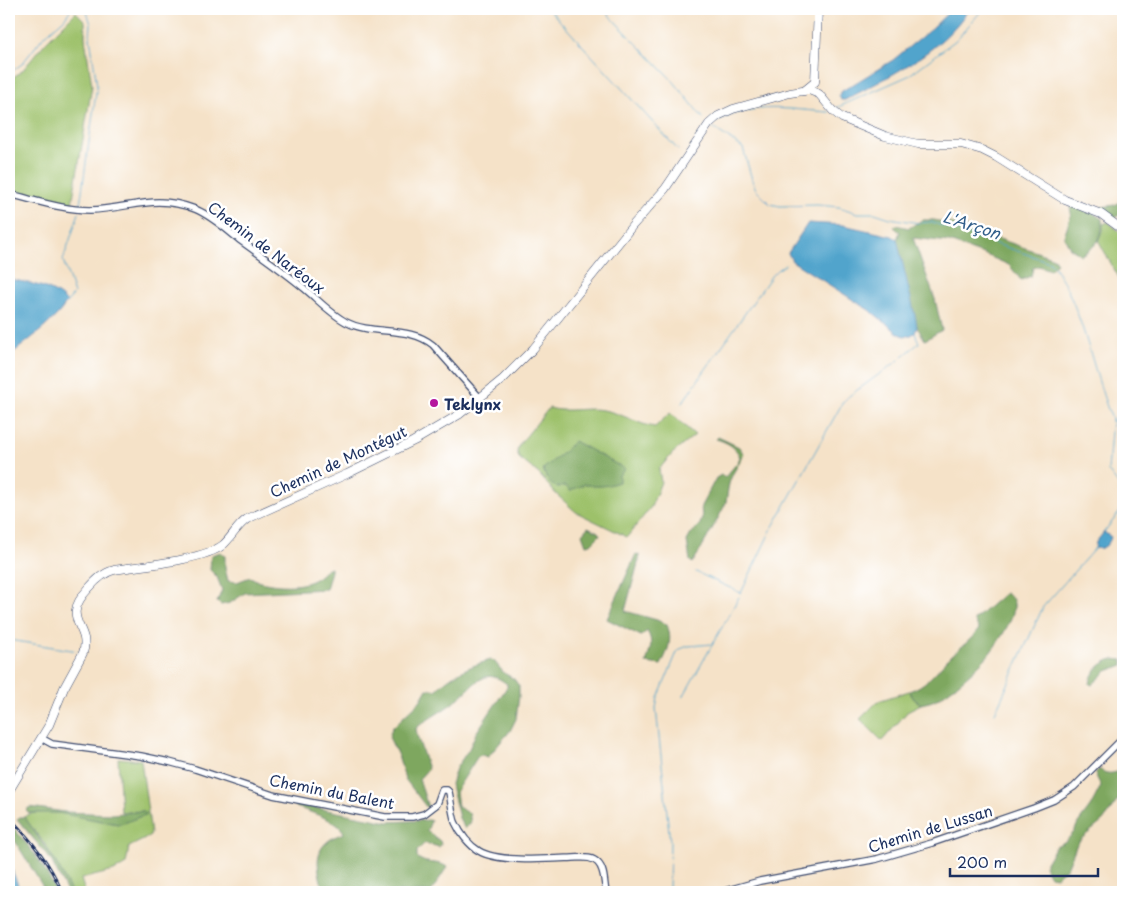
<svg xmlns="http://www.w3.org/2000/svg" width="1132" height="901" font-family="'Playpen Sans',sans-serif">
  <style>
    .green { fill: #9dc16b; stroke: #5c7864 }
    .forest { fill: #7ea75f; stroke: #4c6b5e }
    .water { fill: #51a4cc; stroke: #366a95 }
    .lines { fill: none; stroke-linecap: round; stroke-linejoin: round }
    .stream { stroke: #51a4cc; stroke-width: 1 }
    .street-casing { stroke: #3c4a6e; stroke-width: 8 }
    .secondary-casing { stroke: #3c4a6e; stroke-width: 9 }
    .street { stroke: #fff; stroke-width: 5.5 }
    .secondary { stroke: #fff; stroke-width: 8 }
    .rail-casing { stroke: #1b2f5e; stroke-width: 3 }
    .rail { stroke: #fff; stroke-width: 1; stroke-dasharray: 4; stroke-linecap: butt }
    .poi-dot { fill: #b5179e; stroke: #fff; stroke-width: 2 }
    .labels { text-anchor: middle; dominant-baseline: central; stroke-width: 5; stroke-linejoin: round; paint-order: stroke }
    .street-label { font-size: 15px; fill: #1b2f5e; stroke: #fff }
    .poi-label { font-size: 15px; font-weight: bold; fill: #1b2f5e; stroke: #fff; text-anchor: start }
    .water-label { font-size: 16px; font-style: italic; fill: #315e8a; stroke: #fff }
  </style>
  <rect width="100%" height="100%" fill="#fff"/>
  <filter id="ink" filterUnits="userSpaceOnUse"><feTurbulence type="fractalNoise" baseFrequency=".02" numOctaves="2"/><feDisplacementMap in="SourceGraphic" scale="10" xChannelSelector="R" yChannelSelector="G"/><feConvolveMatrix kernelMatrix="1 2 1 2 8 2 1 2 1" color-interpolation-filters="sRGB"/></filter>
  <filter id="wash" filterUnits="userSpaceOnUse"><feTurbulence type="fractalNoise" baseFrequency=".0096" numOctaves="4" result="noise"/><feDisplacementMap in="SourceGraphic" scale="20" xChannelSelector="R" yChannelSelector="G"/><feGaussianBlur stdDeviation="1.12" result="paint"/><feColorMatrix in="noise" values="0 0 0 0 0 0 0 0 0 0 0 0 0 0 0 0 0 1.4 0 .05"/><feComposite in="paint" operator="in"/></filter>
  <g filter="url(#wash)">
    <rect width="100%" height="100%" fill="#f5e2c8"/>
    <g class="green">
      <path d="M76 12 85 21V38L92 86 72 204 9 190V80L22 71 46 42Z"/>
      <path d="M1108 222 1123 234V285L1098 240 1103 231V224Z"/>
      <path d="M549 408C567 413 585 407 603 410 622 413 639 425 655 427L670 413 695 435 673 453 659 469 661 482 651 507 627 537 576 512 555 493 539 474 519 458 517 451 519 445Z"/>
      <path d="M909 691 914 699 921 704 909 710 882 741 860 719 878 701Z"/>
      <path d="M118 758 141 760 151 834 145 839 129 847 126 864 114 871 81 879 85 892H71L58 866 44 843 24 817C39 805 98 820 118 824 128 823 136 817 145 815L144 811 121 812Z"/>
    </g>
    <g class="forest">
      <path d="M1123 200V212L1115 218 1101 207 1115 205Z"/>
      <path d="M1070 206 1093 213 1102 219C1104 237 1097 246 1081 255L1070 248 1064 236 1071 215Z"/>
      <path d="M922 220H934L959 225 1054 258 1057 263 1050 270 1039 266 1033 268 1031 276 1021 280 1009 265 986 255 949 242 913 238 935 299 942 330 925 340 917 327 897 239 900 232 894 227 896 225 909 228Z"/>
      <path d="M718 437 739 447 744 454C740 463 734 470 731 478 727 487 728 497 725 505 722 511 695 561 692 563L690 561 687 541 691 534 700 524 702 518 701 506 716 478 721 475 724 477 726 476 738 462 740 457C736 447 727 442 716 439Z"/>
      <path d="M574 441 625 469 619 475V482C606 486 598 488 585 484L570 491 566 486C563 486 560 487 557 487 549 486 545 475 543 469L566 450Z"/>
      <path d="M588 527 598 532 600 535 591 544 586 545 582 534Z"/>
      <path d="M221 552 225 556V568L228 581 237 582 250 577C254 578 256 581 260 582 283 587 313 589 327 568H331V571L326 589 245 593 230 603 221 605 217 602 222 590 217 577 210 570 211 555Z"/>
      <path d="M636 554 640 556 625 611 657 620 667 625C673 640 668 651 661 665L646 663C650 650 654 643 647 631L641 636 607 619Z"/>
      <path d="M1005 593C1009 595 1014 599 1014 604 1016 618 993 651 983 661 969 675 952 690 935 700 931 702 925 703 921 704L914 699 909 691C925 686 934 674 945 662 956 650 970 642 979 629L974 620Z"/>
      <path d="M1113 659 1123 660V665L1107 671 1092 685 1090 684C1091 672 1101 662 1113 659Z"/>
      <path d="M491 660 494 661 504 673 514 679 519 686V696L516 719 510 731 488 757 482 755 478 756 456 791 458 807 469 813 471 822 465 829 459 818 452 789 451 784 456 768 469 749 476 733 507 687V684C500 679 494 675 486 677 474 681 470 689 461 696 449 708 430 717 416 728L417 735 428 769 419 779 428 807 427 808 405 779 399 758 389 737 392 728 420 701 427 689 436 690C452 674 469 666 491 660Z"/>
      <path d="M1099 769C1108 776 1113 773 1123 770V779L1120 783 1123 786V793L1103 821 1081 839 1077 844 1067 868 1056 877 1050 876 1044 866 1056 846 1066 841 1074 832 1078 823 1090 807 1101 786 1095 774Z"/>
      <path d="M296 804 388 822 430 820 431 821 427 831 440 841 441 844 439 847 425 843 417 851V857C426 866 438 860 447 867L431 892H324C316 864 311 844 344 833 339 820 309 812 296 807Z"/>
      <path d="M30 807 65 812 112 814 144 811 146 813V815C136 817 128 823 118 824L58 813H29L26 810Z"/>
      <path d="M20 817H24L26 819 58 866 71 892H67L51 860 17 819Z"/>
      <path d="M9 823C28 844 45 866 56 892H46L9 831Z"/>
    </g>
    <g class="water">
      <path d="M952 9H969C940 53 890 76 845 100H841L839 95 842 91 893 60 931 29Z"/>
      <path d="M808 223 843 225 892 236 897 239 916 320 917 327 915 333 911 335 904 336 898 333 872 312 792 261 788 253Z"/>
      <path d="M9 279C28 283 53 286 67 302 54 323 27 341 9 356Z"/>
      <path d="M1104 532 1111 537C1109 545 1103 550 1095 548L1096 542Z"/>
      <path d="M9 862 18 885 17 891 15 892 10 890 9 887Z"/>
    </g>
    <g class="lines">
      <g class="stream">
        <path d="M549 9 678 150"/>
        <path d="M603 9 674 82 703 118"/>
        <path d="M9 73 22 64 43 37 64 19 71 9"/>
        <path d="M836 108 908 76 956 40 983 9"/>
        <path d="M717 122C751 101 791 110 829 112"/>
        <path d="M712 127 743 148 753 183 757 191 770 204 780 206 817 205 839 207 857 213H875L890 218 919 223 931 222 1050 262C1073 287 1089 349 1099 382 1105 400 1109 420 1123 434"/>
        <path d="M80 205 97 86 90 37 91 24 86 9"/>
        <path d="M66 303 74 294 63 260 79 213"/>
        <path d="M902 357 919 343 915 333"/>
        <path d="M682 403 772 275 777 270 785 265"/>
        <path d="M1112 419 1108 471 1123 490"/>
        <path d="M1104 532 1123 508"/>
        <path d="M696 572 741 593 771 530 843 402 849 396 899 360"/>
        <path d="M9 640 78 651"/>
        <path d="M683 697 739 597"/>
        <path d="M995 713 1043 607 1096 547"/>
        <path d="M669 892 670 842 656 708 658 698 678 650 688 646 713 644"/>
      </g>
    </g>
  </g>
  <g filter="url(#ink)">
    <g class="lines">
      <g class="street-casing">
        <g id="street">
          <path d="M9 194C35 200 63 210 90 210 130 209 154 193 195 209 212 216 227 230 241 241 263 257 285 272 305 289 318 300 331 314 346 322 373 336 409 325 433 345L480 398"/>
          <path d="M41 738 52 744 141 756 169 762 195 769 273 795 385 817H412L424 814 437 804 442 790H447L449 792C451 801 452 813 455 822 460 833 469 845 479 851 499 863 550 859 573 858 582 858 592 856 598 863 605 870 604 883 606 892"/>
          <path d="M721 892 760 881 877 859 932 843 1034 808 1054 800 1074 787 1123 738"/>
        </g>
      </g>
      <g class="secondary-casing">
        <g id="secondary">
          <path d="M804 91 815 82 818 9"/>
          <path d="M9 791 49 725 64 688 83 653C92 625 58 621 89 588 96 580 103 573 114 570 139 566 204 560 223 545 232 537 237 526 247 519L347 474 414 441 460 414 503 379 533 349 633 225 665 189 709 124 718 116 733 109 790 93 809 90 819 94 833 111 842 118 885 136 918 144H961L982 150 996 157 1065 200 1101 214 1123 230"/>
        </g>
      </g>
      <use href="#street" class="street"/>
      <use href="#secondary" class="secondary"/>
      <g class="rail-casing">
        <path id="rail" d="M9 817C31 840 50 863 62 892"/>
      </g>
      <use href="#rail" class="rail"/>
    </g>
  </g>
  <circle class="poi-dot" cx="434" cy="403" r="5"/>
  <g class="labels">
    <g class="street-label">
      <text transform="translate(267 247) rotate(37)">Chemin de Naréoux</text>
      <text transform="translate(338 461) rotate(-25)">Chemin de Montégut</text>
      <text transform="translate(332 791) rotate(11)">Chemin du Balent</text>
      <text transform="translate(930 828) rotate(-17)">Chemin de Lussan</text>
    </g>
    <g class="poi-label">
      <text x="444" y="403">Teklynx</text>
    </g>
    <g class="water-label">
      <text transform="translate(972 224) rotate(18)">L'Arçon</text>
    </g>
  </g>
  <rect width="1132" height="901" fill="none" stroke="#fff" stroke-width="30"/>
  <path d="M950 868v8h148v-8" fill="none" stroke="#1b2f5e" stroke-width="2.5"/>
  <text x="957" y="868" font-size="15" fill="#1b2f5e" stroke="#ffffff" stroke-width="4" paint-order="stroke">200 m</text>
</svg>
